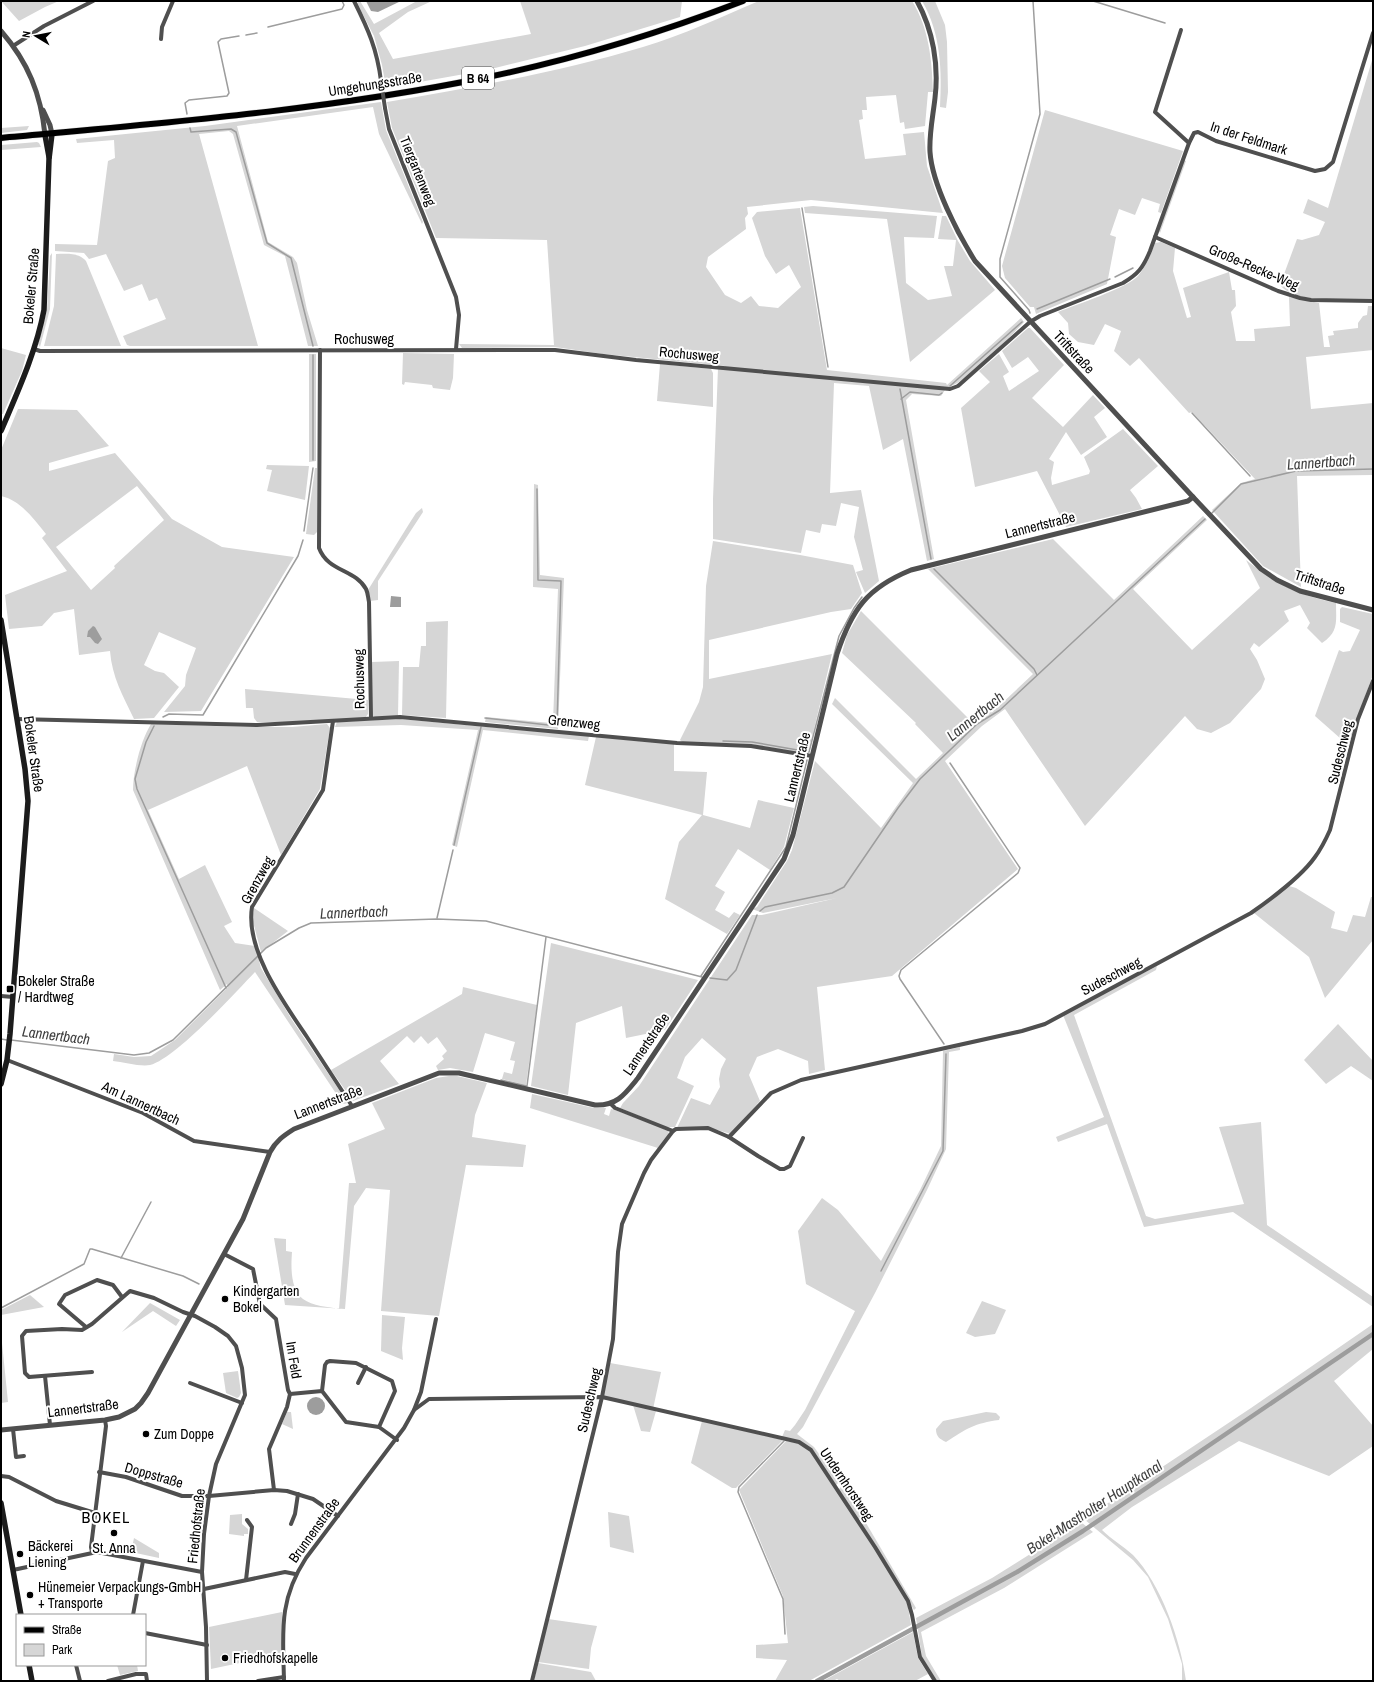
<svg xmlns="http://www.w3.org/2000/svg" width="1374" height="1682" font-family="'Archivo Narrow',sans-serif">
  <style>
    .green { fill: #d6d6d6; fill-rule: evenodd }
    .water { fill: #9d9d9d }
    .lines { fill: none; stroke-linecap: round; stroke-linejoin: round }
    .stream { stroke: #9d9d9d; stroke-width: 1.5 }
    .canal { stroke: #9d9d9d; stroke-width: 4.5 }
    .primary-casing { stroke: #dbdbdb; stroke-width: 7 }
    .minor { stroke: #4f4f4f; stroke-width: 4 }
    .tertiary { stroke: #4f4f4f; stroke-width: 5 }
    .secondary { stroke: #1c1c1c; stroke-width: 5.5 }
    .primary { stroke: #000; stroke-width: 6 }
    .minor-bridge { stroke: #4f4f4f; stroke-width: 4 }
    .poi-dot { fill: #000; stroke: #fff; stroke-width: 1.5 }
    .labels { text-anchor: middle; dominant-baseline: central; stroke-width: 4; stroke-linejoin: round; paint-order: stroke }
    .shield { fill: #fff; stroke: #4c4c4c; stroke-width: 1 }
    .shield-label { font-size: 13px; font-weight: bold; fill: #000 }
    .street-label { font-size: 14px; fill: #000; stroke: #fff }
    .poi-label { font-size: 14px; fill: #000; stroke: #fff; text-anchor: start }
    .water-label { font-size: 15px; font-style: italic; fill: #3e3e3e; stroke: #fff }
    .quarter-label { font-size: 16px; letter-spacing: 1px; fill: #000; stroke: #fff }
  </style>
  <rect width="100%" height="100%" fill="#fff"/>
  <g class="green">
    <path d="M1 1H59L45 7 19 21Z"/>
    <path d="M360 1 374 24 417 1H432L408 12 379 33 393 59 531 34 520 1H682L680 17 585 46 487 70 386 88 382 65 374 36 357 3Z"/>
    <path d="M759 1H912C929 28 932 60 933 92H928L925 126 905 129 904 122 900 123 896 95 866 97 867 110H862L863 119 859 120 865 159 906 155 903 134 924 132 927 166 943 213 811 200 747 207 748 214 745 218 746 229 708 257 706 267 725 295 741 303 751 296 759 306 778 308 801 287 789 265 776 274 765 256 752 218 757 212 800 208 827 370 946 383 947 385 1021 318 1024 322C1012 335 962 387 947 387L941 396 912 394 906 400 934 559 927 561 903 439 883 450 869 386 834 383 830 493 861 490 879 581 865 593 856 572 863 570 854 537 859 507 841 503 836 526 822 524 820 533 806 530 801 553 713 539V499L718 368 725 369V366L603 354 555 347 462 348 459 344 554 345 547 240 436 238 392 128 387 102C473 87 560 72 643 47 683 35 721 17 759 1Z"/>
    <path d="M922 1H935L945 25 947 42 948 92 946 108 940 107C942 71 941 33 922 1Z"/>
    <path d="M1373 57V299C1349 299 1295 304 1280 285L1297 239 1302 240 1319 235 1325 222 1303 213 1308 199 1328 208Z"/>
    <path d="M381 102 386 130 423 222 422 224 379 134 373 107 237 126 268 242 293 257 297 263 307 310 318 346H308L285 256 264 245 233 134 229 131 199 134 258 346H130L127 345 123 336 166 319 157 298 149 301 142 284 124 291 106 254 89 259 84 253 55 251V244L97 245 108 161 115 158 114 140 77 143 76 139 205 126Z"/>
    <path d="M1045 110 1183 151 1161 213 1158 212 1160 204 1142 198 1135 215 1119 209 1110 235 1116 237 1107 284 1036 314 1034 307H1030L1005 278 1002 266Z"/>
    <path d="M29 126 27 130 1 133V128Z"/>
    <path d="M37 142 39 143 41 147 1 150V145Z"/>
    <path d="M1184 160 1186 161 1160 233 1159 231Z"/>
    <path d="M813 206 937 216 934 238 904 237 906 283 928 300 952 296 944 266H953L956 240 938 239 942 216H946L958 241 970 261 995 290 910 362 887 219 805 213 804 207Z"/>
    <path d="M1161 242 1175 248 1173 271 1187 318 1191 317 1183 288 1229 272 1232 290H1235L1236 306 1231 312 1236 341H1255L1254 329 1290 326 1289 297 1319 303 1324 347H1330L1328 336 1334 335 1333 331 1358 328V323L1363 316 1367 315 1368 306H1373V350L1306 357 1311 409 1373 403V475L1297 476 1301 587 1263 566 1212 510 1241 483 1255 479 1192 412 1189 413 1139 358 1130 366 1114 351 1121 331 1105 324 1094 345 1078 342 1069 334 1068 323 1058 312C1075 305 1127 288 1138 276 1146 266 1151 255 1155 243Z"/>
    <path d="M52 253 50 309 40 347 38 344 47 310 50 256Z"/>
    <path d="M56 254C66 254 78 252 86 261L121 346H44L54 306Z"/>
    <path d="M1028 328H1030L1064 365 1032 398 1063 427 1093 395 1105 408 1094 417 1107 437 1081 455 1066 432 1049 459 1054 462 1051 478 1052 485 1089 474 1090 471 1084 457 1123 429 1158 466 1130 490 1136 498 1142 509 1066 527 1037 471 975 487 961 408 990 382 979 371 999 354 1009 372 1003 376 1009 391 1039 371 1028 357 1012 368 1002 351Z"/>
    <path d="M1 348 26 355 22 371 3 414H1Z"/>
    <path d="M403 353 454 354 453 378 450 390 433 388 432 385 405 382 404 385 402 384Z"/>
    <path d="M309 354H316V461L309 462Z"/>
    <path d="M660 364 711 369 713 373V407L657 401Z"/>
    <path d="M18 409 77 410 109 446 49 463V471L115 453 172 519 222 547 294 557 201 711 164 712 185 686 186 675 196 648 159 632 144 665 155 671 164 673 179 687 154 718 134 719C123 696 112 677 110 651L79 655 74 609 54 613 42 626 9 629 5 595 67 571 42 538 46 534C34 519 20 500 1 496V450ZM137 486 164 520 114 566 115 568 91 590 56 547Z"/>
    <path d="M267 465 309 466 305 500 267 491 272 470 266 469Z"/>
    <path d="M315 468H317V532L314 535 306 534Z"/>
    <path d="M534 484 538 485 540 575 564 578 558 729 485 722 486 717 551 723 553 722 558 589 533 587Z"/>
    <path d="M422 508 423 512 378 581V600L370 601 368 590 409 524 416 513Z"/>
    <path d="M1203 516 1207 520 1133 589 1192 650 1260 588 1246 560C1277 584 1297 595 1336 603 1336 621 1339 632 1322 643L1307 628 1310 623 1300 605 1284 611 1289 621 1259 647 1254 643 1250 649 1257 660 1265 679 1261 689 1230 723 1211 733 1197 729 1185 716 1085 826 1005 709 982 726 945 761 1018 869 892 976 817 987 825 1070 809 1074 808 1061 778 1049 757 1057 749 1075 760 1101 731 1134 717 1130 677 1128 691 1098 710 1105 720 1087 719 1079 721 1069 726 1059 702 1038 685 1057 677 1078 694 1086 675 1127H666L620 1108 623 1103 639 1086 752 915H762L837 898 763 913 752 909 757 907 787 861 792 850 815 761 881 828 913 783 832 704 835 698 916 779 943 753 915 724 916 723 842 653 847 635 861 611 973 723 998 707 1033 674 928 569 1053 539 1114 600Z"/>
    <path d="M713 541 800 555 853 565 862 593 851 609 831 612 709 640V679L832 654 808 754 750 744 682 742 680 740 699 702 703 687 706 586Z"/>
    <path d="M1342 607 1373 614V675L1357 718 1349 746 1315 716 1339 650 1343 652 1350 651 1360 630 1340 622V609Z"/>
    <path d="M448 621 446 718 402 715 403 667H419L421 646H426V622Z"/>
    <path d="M399 661 398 716 375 717 372 715V662Z"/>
    <path d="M245 689 368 700V714L365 718 287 722H257L254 718 253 708H246Z"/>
    <path d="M400 719 589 736 588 741 483 730 457 847 452 845 478 730 401 725 335 727 337 722Z"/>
    <path d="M151 724 244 727H292L327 724 330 728 320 789 281 855 247 766 148 810 179 879 205 865 232 922 224 926 235 943 255 946 261 968 292 1020 348 1103 343 1104 255 972C235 993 175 1059 150 1065 141 1067 123 1062 113 1061L114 1054 134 1057 151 1056 175 1040 228 987 227 984 220 990 133 790C133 771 141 740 151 724Z"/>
    <path d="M596 737 674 744V771L707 772 703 815 750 828 758 800 794 808 784 847 770 870 738 849 715 886 725 892 715 910 729 918 734 912 740 915 727 934 665 899 679 842 702 815 585 785Z"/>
    <path d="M1289 886 1296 888 1335 912 1331 928 1347 932 1353 915 1365 917 1371 897H1373V940L1325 998 1309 957 1254 913Z"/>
    <path d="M254 908 288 931 261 952 252 918Z"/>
    <path d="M551 943 698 980 665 1030 626 1038 622 1006 576 1023 568 1095 531 1086Z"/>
    <path d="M1157 966 1156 970 1074 1015 1146 1216 1155 1219 1244 1204 1219 1127 1261 1122 1267 1225 1373 1297V1307L1233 1212 1144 1227 1107 1124 1058 1142 1056 1137 1104 1117 1063 1015Z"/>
    <path d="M463 987 537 1005 526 1085 502 1079 504 1072 512 1074 515 1061 510 1060 515 1042 485 1033 473 1072 450 1068 438 1070 436 1066 444 1059 442 1056 447 1051 437 1037 428 1044 421 1036 414 1043 407 1036 380 1061 399 1084 353 1101 331 1070 462 994Z"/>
    <path d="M1338 1024 1373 1061V1081L1351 1066 1326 1084 1304 1060Z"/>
    <path d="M960 1047V1050L949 1052 946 1149 927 1190 875 1293 803 1427 797 1434 814 1447 839 1482 836 1485 812 1449 782 1437 785 1430 790 1431 795 1425 805 1410 855 1311 806 1284 798 1231 822 1198 838 1210 881 1261 920 1190 941 1146 943 1051Z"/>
    <path d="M449 1076H457L487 1083 475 1115 472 1137 526 1145 523 1167 466 1165 439 1316 381 1311 390 1190 366 1188 354 1206 345 1309 285 1305 274 1238 286 1239V1251L292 1252C291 1266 290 1289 303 1299 312 1306 329 1307 339 1309L349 1183H356L348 1144 385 1129 372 1103 436 1078Z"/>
    <path d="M532 1094 594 1108H606L604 1114 609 1116 611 1109 615 1110 668 1130 669 1135 658 1148 530 1108Z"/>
    <path d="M30 1295 44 1307 1 1315V1310Z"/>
    <path d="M982 1301 1006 1310 995 1334 975 1337 966 1333Z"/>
    <path d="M150 1303 180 1320 176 1326 153 1311 122 1332Z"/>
    <path d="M382 1315 405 1317 402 1348 403 1360 381 1351Z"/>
    <path d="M1373 1324V1333L1230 1430 1232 1432 1373 1335V1349L1334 1381 1373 1426V1446L1329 1476 1239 1441 1132 1507 1102 1530C1111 1539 1123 1546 1133 1555 1161 1584 1181 1641 1186 1681H1182V1664L1168 1619 1148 1577 1133 1560 1084 1519 1251 1408Z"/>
    <path d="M1 1333 8 1402 1 1403Z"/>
    <path d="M610 1363 661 1372 653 1409 656 1411 650 1432 641 1431 633 1405 602 1397Z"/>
    <path d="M238 1371 241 1393 239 1397 237 1398 226 1393 223 1373Z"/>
    <path d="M287 1412H291L293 1429 282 1424Z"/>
    <path d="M986 1412 996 1413 1000 1417 999 1420C975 1423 966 1429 946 1442 940 1439 936 1437 936 1429L943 1421Z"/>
    <path d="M702 1421 783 1440 736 1488H732L691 1463Z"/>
    <path d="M786 1441 798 1443 810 1451 862 1528 907 1601 911 1625 809 1681H775L787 1660 756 1658V1645L788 1643 783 1596 739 1490Z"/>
    <path d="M842 1486 866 1523 916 1608 914 1610 838 1490Z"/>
    <path d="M608 1512 629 1516 634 1553 610 1547Z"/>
    <path d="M242 1514V1524L248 1529V1534H244V1536L229 1534 230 1515Z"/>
    <path d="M1081 1522 1093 1532 1004 1588 921 1632 926 1656 941 1681H937L922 1657 916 1618 992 1578Z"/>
    <path d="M134 1538 159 1553V1558L131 1552Z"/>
    <path d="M282 1612V1654L211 1669 209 1627Z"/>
    <path d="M548 1619 597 1626 591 1648 589 1669 538 1662Z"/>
    <path d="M913 1632 918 1658 928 1674 915 1681H840L837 1679 833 1681H823Z"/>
    <path d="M538 1663 591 1672 596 1681H534Z"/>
    <path d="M117 1665H137L138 1671 120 1675Z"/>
  </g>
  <g class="water">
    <path d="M366 1H401L378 12 371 11Z"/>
    <path d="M391 596 401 597V607H390Z"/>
    <path d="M93 626 95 627 102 639 98 644 95 643 90 637H87L88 631Z"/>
    <circle cx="316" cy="1406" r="9"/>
  </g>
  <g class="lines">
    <g class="stream">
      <path d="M1093 1 1165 23"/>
      <path d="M268 27 342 9 344 5 342 1"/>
      <path d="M246 35 257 33"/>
      <path d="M187 114 185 103 189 100 227 96 229 93 218 42 221 39 239 36"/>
      <path d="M190 128 191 132 231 129 236 132 267 243 291 258 313 346"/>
      <path d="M802 208 828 367"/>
      <path d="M1115 277 1133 268"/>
      <path d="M1037 309 1110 279"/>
      <path d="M1030 313 1029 310 1000 277V259L1040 114 1033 1"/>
      <path d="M950 386 1022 322"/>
      <path d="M900 389 931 559"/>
      <path d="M901 399 910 392 939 395 942 393"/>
      <path d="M1192 413 1250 476"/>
      <path d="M313 460V355"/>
      <path d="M1212 513 1241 484 1296 471 1373 469"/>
      <path d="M304 531 313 468"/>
      <path d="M934 569 1034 669 1037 675"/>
      <path d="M163 717 169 714 203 715 298 556 303 540"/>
      <path d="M485 718 557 726 561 581 538 580 537 489"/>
      <path d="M154 726 146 742 135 779 137 789 226 988"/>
      <path d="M723 741 752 742 809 752 839 636 854 608 862 597"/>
      <path d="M454 845 481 727"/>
      <path d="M760 911 765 907 832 893 844 887 898 808 920 779 977 724 1000 710 1205 519"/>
      <path d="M437 918 453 850"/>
      <path d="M701 976 786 847 807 760"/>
      <path d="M710 978 727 980 736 970 757 915"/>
      <path d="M1 1039 7 1040"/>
      <path d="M11 1040 134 1055 149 1053 173 1040 266 948 299 928 311 923 437 919 486 921 702 977"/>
      <path d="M944 1044 900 979 899 976 901 970 1018 873 1020 868 950 763"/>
      <path d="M501 1080 527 1086 546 937"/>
      <path d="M121 1258 151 1202"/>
      <path d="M881 1271 943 1151 946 1054"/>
      <path d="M1 1308 84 1264 90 1249H92L183 1276 199 1284"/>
      <path d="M784 1441 739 1487 738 1492 783 1599 785 1634"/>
    </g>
    <path class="canal" d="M817 1681 1017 1572 1083 1531 1373 1334"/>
    <g class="primary-casing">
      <path id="primary" d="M1 138C164 123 328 110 488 77 575 59 660 33 743 1"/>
    </g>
    <g class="minor">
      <path d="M354 1C368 29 377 49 381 81"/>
      <path d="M1181 30 1155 112 1189 143"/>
      <path d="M161 39 162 27 173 1"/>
      <path d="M13 46 44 26 93 1"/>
      <path d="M385 108 389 129 456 297 459 315 456 349"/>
      <path d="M1155 237 1278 291 1300 298 1311 300 1373 301"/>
      <path d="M34 349 40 351 555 350 636 360 950 389 958 386 1030 322 1040 316 1123 283C1138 274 1143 268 1150 251L1189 143 1194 133 1198 132 1216 141 1315 171 1325 169 1333 162 1373 33"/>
      <path d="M320 350 319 548C328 572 355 569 366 589 368 593 368 598 369 602L371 718"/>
      <path d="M17 719 257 725 400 717 677 743 751 746 812 756"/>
      <path d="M333 721 323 790 252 907C245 950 284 1003 307 1037 322 1060 337 1083 352 1106"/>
      <path d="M1 996 13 997"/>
      <path d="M7 1060 143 1113 194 1141 270 1152"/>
      <path d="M611 1104 615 1108 673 1131"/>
      <path d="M729 1137 758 1156 780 1169H784L790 1166 803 1138"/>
      <path d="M224 1254 253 1269 260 1304 276 1319 288 1390 290 1394 287 1407 269 1449 274 1490"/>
      <path d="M86 1327 59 1304 65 1295 97 1280 113 1285 122 1297"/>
      <path d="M92 1372 29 1377 25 1373 22 1336 26 1331 62 1329 82 1330 92 1324 130 1291 154 1298 183 1312 195 1316 215 1327 228 1336 236 1346 242 1368 245 1395 216 1464 209 1496 204 1534 202 1572 206 1627 207 1681"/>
      <path d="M45 1376 50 1425"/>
      <path d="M190 1383 242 1403"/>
      <path d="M358 1383 366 1367"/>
      <path d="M322 1391 325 1365 327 1362 330 1361 356 1363 392 1381 395 1391 379 1427 397 1440"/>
      <path d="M290 1394 322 1391 346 1422 379 1427"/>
      <path d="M414 1410 429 1399 602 1397 799 1442 811 1450 875 1547 908 1601 912 1615 920 1657 935 1681"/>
      <path d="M13 1429 16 1457 24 1456"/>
      <path d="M99 1472 126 1477 182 1496H209L274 1490 287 1491 313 1499 338 1516"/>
      <path d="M1 1476 9 1477 56 1501 95 1513"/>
      <path d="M291 1524 295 1514 298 1494"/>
      <path d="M92 1552 91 1547 106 1426 105 1420"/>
      <path d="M13 1570 97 1552 202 1572"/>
      <path d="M246 1580 252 1527 247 1520"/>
      <path d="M204 1589 285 1572 295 1574"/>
      <path d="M133 1615 143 1561"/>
      <path d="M145 1633 207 1645"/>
      <path d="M76 1665 80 1681"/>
      <path d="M108 1681 136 1674H146L147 1681"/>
      <path d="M258 1681 284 1677"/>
      <path d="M284 1681C283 1633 278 1601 306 1558L404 1428 414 1410 421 1392 436 1319"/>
      <path d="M532 1681 602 1397 613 1339 618 1252 622 1224 644 1173 651 1160 673 1131 676 1129 708 1128 729 1137 771 1093 801 1080 1022 1031 1045 1024 1251 913C1271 899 1301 877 1315 857 1321 849 1326 839 1330 830L1358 719 1373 681"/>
    </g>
    <g class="tertiary">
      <path d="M917 1C933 30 939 65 935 98 933 116 929 134 930 152 932 184 958 234 975 261L1193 497 1261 569 1277 580 1300 591 1373 610"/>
      <path d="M1 31C28 62 41 94 45 135"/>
      <path d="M43 110 50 125 52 134"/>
      <path d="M1 1430 105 1420 119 1417 135 1409 141 1403 148 1393 243 1219 270 1152C276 1141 283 1136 294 1129L439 1073H459L595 1105C617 1106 625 1094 638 1078L784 859 793 835 837 654C852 609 867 588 911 570L1188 501 1193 497"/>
    </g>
    <g class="secondary">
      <path d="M45 135 49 157"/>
      <path d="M1 431C18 391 36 352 44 310L49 159 52 134"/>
      <path d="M1 620 25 769 28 801 10 1034 7 1060 1 1084"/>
      <path d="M1 1503 21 1615"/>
      <path d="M29 1665 32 1681"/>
    </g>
    <use href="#primary" class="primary"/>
    <path class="minor-bridge" d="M381 81 385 108"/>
  </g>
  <g class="poi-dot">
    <rect x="6" y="985" width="8" height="8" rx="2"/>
    <circle cx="225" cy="1299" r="4"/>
    <circle cx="146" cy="1434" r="4"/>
    <circle cx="114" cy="1533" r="4"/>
    <circle cx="20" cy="1554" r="4"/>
    <circle cx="30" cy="1595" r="4"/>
    <circle cx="225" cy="1658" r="4"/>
  </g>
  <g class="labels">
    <rect class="shield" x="462" y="67" width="32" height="22" rx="3"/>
    <g class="shield-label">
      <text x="478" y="78">B 64</text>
    </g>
    <g class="street-label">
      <text transform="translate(375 84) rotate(-9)">Umgehungsstraße</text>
      <text transform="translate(1249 138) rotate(18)">In der Feldmark</text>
      <text transform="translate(418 171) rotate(68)">Tiergartenweg</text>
      <text transform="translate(1254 267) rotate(23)">Große-Recke-Weg</text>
      <text transform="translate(31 286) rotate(-85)">Bokeler Straße</text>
      <text x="364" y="339">Rochusweg</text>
      <text transform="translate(1074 352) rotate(47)">Triftstraße</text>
      <text transform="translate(689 354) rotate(5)">Rochusweg</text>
      <text transform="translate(1040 525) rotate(-14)">Lannertstraße</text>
      <text transform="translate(1320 582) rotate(18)">Triftstraße</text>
      <text transform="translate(359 679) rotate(-91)">Rochusweg</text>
      <text transform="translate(574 722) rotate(6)">Grenzweg</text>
      <text transform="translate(1340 752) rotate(-76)">Sudeschweg</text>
      <text transform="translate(34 754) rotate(82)">Bokeler Straße</text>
      <text transform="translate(797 767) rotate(-76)">Lannertstraße</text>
      <text transform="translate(257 880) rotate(-61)">Grenzweg</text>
      <text transform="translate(1111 976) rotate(-28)">Sudeschweg</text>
      <text transform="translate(646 1044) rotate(-56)">Lannertstraße</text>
      <text transform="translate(328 1102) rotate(-21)">Lannertstraße</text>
      <text transform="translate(141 1103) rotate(25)">Am Lannertbach</text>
      <text transform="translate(294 1360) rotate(81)">Im Feld</text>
      <text transform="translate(589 1400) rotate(-77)">Sudeschweg</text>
      <text transform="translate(83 1408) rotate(-7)">Lannertstraße</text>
      <text transform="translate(154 1475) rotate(16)">Doppstraße</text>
      <text transform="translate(847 1484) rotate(56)">Undernhorstweg</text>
      <text transform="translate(196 1526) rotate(-84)">Friedhofstraße</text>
      <text transform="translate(314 1530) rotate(-54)">Brunnenstraße</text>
    </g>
    <g class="poi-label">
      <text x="18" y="981">Bokeler Straße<tspan x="18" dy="16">/ Hardtweg</tspan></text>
      <text x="233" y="1291">Kindergarten<tspan x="233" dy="16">Bokel</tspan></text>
      <text x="154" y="1434">Zum Doppe</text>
      <text x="28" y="1546">Bäckerei<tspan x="28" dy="16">Liening</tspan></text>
      <text x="114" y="1548" text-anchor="middle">St. Anna</text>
      <text x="38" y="1587">Hünemeier Verpackungs-GmbH<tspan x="38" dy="16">+ Transporte</tspan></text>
      <text x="233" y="1658">Friedhofskapelle</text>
    </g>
    <g class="water-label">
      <text transform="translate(1321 462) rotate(-4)">Lannertbach</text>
      <text transform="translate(975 716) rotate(-39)">Lannertbach</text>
      <text transform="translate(354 912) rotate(-2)">Lannertbach</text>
      <text transform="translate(56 1035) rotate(7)">Lannertbach</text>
      <text transform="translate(1094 1507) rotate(-33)">Bokel-Mastholter Hauptkanal</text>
    </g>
    <g class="quarter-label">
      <text x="106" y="1517">BOKEL</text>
    </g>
  </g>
  <rect width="1374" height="1682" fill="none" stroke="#000000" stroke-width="4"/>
  <rect x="16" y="1614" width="130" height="52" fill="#ffffff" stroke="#999999"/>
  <rect x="24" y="1627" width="20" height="6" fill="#000000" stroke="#999999"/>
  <text x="52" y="1634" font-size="12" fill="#000000">Straße</text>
  <rect x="24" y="1644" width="20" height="12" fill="#d6d6d6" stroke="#999999"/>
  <text x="52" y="1654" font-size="12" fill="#000000">Park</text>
  <g transform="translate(36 36) rotate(280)" stroke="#ffffff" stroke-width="3" paint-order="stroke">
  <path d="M0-3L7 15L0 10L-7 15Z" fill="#000000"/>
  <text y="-6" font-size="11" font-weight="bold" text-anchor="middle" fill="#000000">N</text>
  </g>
</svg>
